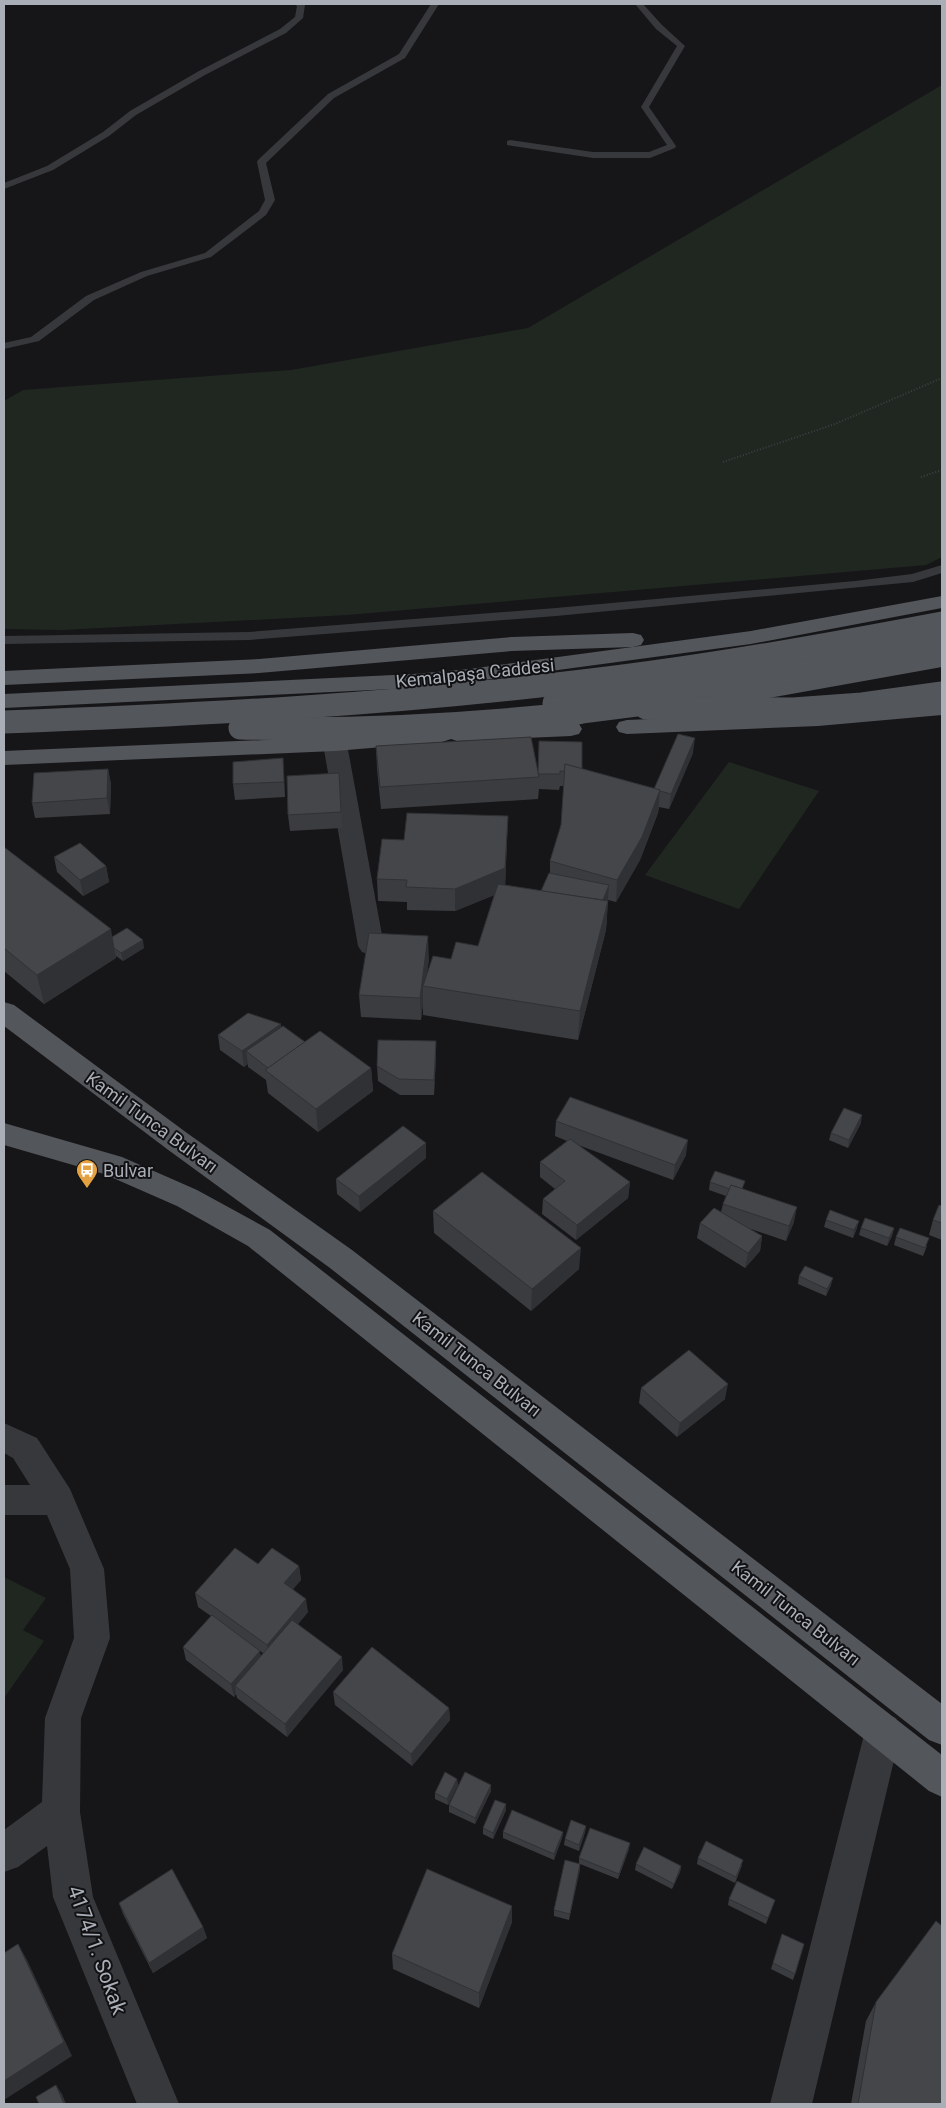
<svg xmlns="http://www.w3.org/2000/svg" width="946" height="2108" font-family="Roboto,sans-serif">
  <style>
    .green { fill: #202721 }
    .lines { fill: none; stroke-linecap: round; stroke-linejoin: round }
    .path { stroke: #3d3f43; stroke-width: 2; stroke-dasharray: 1 2; stroke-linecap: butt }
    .lane { fill: #37383c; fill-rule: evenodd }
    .street { fill: #37383c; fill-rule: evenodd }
    .primary { fill: #53565b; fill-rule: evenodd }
    .primary-bridge { stroke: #53565b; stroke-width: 23 }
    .wall { fill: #3b3c40; fill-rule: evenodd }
    .shaded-wall { fill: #303134 }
    .building { fill: #45464a; stroke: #303134 }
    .labels { text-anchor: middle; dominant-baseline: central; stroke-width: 4; stroke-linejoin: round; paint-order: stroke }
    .street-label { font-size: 18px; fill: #a9aeb7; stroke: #111113 }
    .poi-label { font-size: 18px; fill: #a9aeb7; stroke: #111113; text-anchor: start }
    .near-street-label { font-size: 21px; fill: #a9aeb7; stroke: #111113 }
  </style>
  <rect width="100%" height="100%" fill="#161618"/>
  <g class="green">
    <path d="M942 85V557L926 565 347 615 63 630 4 629V401L23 390 291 370 528 328Z"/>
    <path d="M729 762 819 791 739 909 645 875Z"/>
    <path d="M4 1577 46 1598 23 1630 44 1641 4 1698Z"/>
  </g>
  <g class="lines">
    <g class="path">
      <path d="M723 462 835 424 942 378"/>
      <path d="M921 477 942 470"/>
    </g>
    <g class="lane">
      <path d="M294 4 305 5 303 18 286 33 205 75 136 115 109 136 53 170 4 189V183L47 166 103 132 130 111 199 71 280 29 295 17 297 6Z"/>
      <path d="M431 4H439L405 58 334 98 266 163 275 200 266 215 211 257 147 276 94 300 39 341 4 349V343L31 337 86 296 141 272 205 253 259 211 265 200 257 162 258 160 328 94 399 54Z"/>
      <path d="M635 4H643L662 25 685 46 649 107 676 146 675 148 650 158H593L507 145V141L510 140 593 152H649L667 145 641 107 677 46 656 29Z"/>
      <path d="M942 565V573L913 582 556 616 249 640 4 644V636L249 632 556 608 855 581 912 574Z"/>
    </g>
    <g class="street">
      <path d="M335 737 343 739 347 744 384 946 380 952 371 955 362 952 358 946 323 744 327 739Z"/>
      <path d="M4 1423 37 1438 70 1489 104 1569 110 1638 81 1718 80 1812 93 1897 179 2104H137L53 1897 47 1846 18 1867 4 1872V1830L42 1802 45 1718 74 1638 70 1569 47 1515H4V1485H30L13 1458 4 1453Z"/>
      <path d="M883 1713 896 1718 901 1731 812 2104H770L865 1731 870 1718Z"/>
    </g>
    <g class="primary">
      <path d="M942 596V608L751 644 469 682 414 688 4 708V694L414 674 469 669 751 631Z"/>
      <path d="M633 633 641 635 644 640 641 645 633 647 512 651 259 673 4 685V671L259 659 512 637Z"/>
      <path d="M942 653V667L736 704 579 724 582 729 579 734 571 736 457 741 451 739 442 742 335 751 4 765V751L335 737 442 728 448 730 457 727 541 723 540 721 543 716 551 714 736 690Z"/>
      <path d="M942 701V715L818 726 627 734 619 732 616 727 619 722 627 720 818 712Z"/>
      <path d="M4 1002 14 1005 187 1133 352 1250 942 1704V1745L929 1740 330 1268 167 1149 4 1026Z"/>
      <path d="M4 1123 122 1157 197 1190 270 1230 942 1755V1797L929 1791 248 1246 177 1206 104 1174 4 1145Z"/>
    </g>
    <g class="primary-bridge">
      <path d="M554 703C685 691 813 670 942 645"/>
      <path d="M646 708 793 709 862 704 942 693"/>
      <path d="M4 722C200 715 396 704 591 680 709 666 825 645 942 623"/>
      <path d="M240 728C353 731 465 725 578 713"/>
    </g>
  </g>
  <g class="wall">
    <path d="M376 746 538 772 582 769 654 789 693 753 669 809 659 807 658 813 640 860 616 902 608 900 606 930 578 1040 423 1015V1003L421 1020 361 1017 359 995 429 959 427 973 451 959 478 946 494 895 455 911 407 910V902L378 901 377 879 404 840 508 816 505 885 542 891 550 873V861L561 825 564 786H560L559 790 539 789 538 799 381 809 377 769Z"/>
    <path d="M108 769 111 784 110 814 35 818 32 803Z"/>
    <path d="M339 773 342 828 290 831 288 815Z"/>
    <path d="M284 774 285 797 235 800 233 784Z"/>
    <path d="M4 847 112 937 144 948 123 961 116 956V958L44 1004 4 971Z"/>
    <path d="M54 857 106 866 109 882 83 896 57 872Z"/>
    <path d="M281 1027 305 1042 371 1068 373 1091 318 1132 268 1093 266 1080 248 1067V1064L244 1067 220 1050 218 1035Z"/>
    <path d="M436 1041V1056L434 1095H400L378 1081 377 1066Z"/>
    <path d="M556 1121 686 1155 673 1180 578 1145 630 1182 628 1198 576 1240 542 1214 543 1199 555 1189 540 1177V1162L567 1141 555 1136Z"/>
    <path d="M861 1123 848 1148 829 1140 831 1133Z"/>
    <path d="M426 1158 360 1212 337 1194 336 1179Z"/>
    <path d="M710 1182 744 1189 794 1222 786 1241 748 1228 762 1236 760 1251 745 1268 697 1238 700 1223 721 1212 723 1204 726 1196 709 1190Z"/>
    <path d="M942 1206V1240L929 1235 933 1220Z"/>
    <path d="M433 1211 579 1269 531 1311 434 1233Z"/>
    <path d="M826 1220 857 1228 853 1238 824 1227Z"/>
    <path d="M861 1228H894L892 1236 887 1246 859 1235Z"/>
    <path d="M896 1237 927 1246 923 1256 894 1245Z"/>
    <path d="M799 1276 831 1285 826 1296 798 1284Z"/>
    <path d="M641 1388 725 1399 677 1437 639 1403Z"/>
    <path d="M258 1564 299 1566 301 1580 293 1589 308 1612 298 1624 343 1670 287 1737 237 1698 236 1694 234 1697 186 1660 183 1647 211 1616 198 1607 195 1593ZM257 1649 263 1653 261 1656Z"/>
    <path d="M333 1692 449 1708 450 1720 412 1766 335 1705Z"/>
    <path d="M457 1779 458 1785 448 1805 435 1799V1793Z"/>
    <path d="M491 1785V1791L475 1824 449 1812V1805Z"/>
    <path d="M506 1804V1810L493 1839 483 1834V1828Z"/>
    <path d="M586 1826 585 1832 579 1851 564 1845 565 1839Z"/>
    <path d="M503 1832H563L562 1838 554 1860 503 1838Z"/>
    <path d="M629 1849 618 1879 580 1864 569 1920 554 1916V1910L579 1863V1858Z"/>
    <path d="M698 1858 742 1865 735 1883 697 1864Z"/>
    <path d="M636 1864 681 1866 680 1872 672 1889 635 1870Z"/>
    <path d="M729 1899 775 1900 766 1924 728 1905Z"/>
    <path d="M119 1903 203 1927 207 1938 153 1973 123 1914Z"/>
    <path d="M512 1906V1922L479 2008 393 1969 392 1954Z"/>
    <path d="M782 1934 795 1974 793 1980 771 1969Z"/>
    <path d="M876 2002 942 2104H851L866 2021Z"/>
  </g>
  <g class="shaded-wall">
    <path d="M695 738 693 753 669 809 671 794Z"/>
    <path d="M108 769 111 784 110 814 107 798Z"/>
    <path d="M660 790 658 813 640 860 616 902 617 880Z"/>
    <path d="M508 816 505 891 455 911V889Z"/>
    <path d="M106 866 109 882 83 896 80 880Z"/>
    <path d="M609 885 608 900 597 927 598 912Z"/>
    <path d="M608 901 606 930 578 1040 580 1011Z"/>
    <path d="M111 929 116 958 44 1004 37 975Z"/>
    <path d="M428 936 429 959 425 986H423V1003L421 1020 420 998Z"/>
    <path d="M143 940 144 948 123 961 121 953Z"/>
    <path d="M281 1024 282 1039 246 1051 248 1064 244 1067 242 1051Z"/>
    <path d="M436 1041V1056L434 1095V1080Z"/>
    <path d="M371 1068 373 1091 318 1132 316 1109Z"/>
    <path d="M862 1115 861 1123 848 1148 849 1140Z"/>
    <path d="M688 1140 686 1155 673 1180 675 1165Z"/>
    <path d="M426 1143V1158L360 1212 359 1196Z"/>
    <path d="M630 1182 628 1198 576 1240 577 1225Z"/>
    <path d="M797 1207 794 1222 786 1241 789 1226Z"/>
    <path d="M859 1221 857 1228 853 1238 854 1230Z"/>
    <path d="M894 1228 892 1236 887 1246 889 1238Z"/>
    <path d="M762 1236 760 1251 745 1268 748 1253Z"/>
    <path d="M581 1248 579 1269 531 1311 532 1289Z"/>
    <path d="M833 1278 831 1285 826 1296 827 1289Z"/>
    <path d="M728 1384 725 1399 677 1437 680 1423Z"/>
    <path d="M299 1566 301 1580 287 1596 284 1583Z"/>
    <path d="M306 1599 308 1612 270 1658 267 1645Z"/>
    <path d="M260 1651 262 1664 235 1686 236 1694 234 1697 231 1684Z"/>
    <path d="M342 1657 343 1670 287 1737 285 1724Z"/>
    <path d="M449 1708 450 1720 412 1766 411 1754Z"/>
    <path d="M457 1779 458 1785 448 1805 447 1799Z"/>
    <path d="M491 1785V1791L475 1824V1818Z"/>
    <path d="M506 1804V1810L493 1839V1833Z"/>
    <path d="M586 1826 585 1832 579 1851V1845Z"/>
    <path d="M563 1832 562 1838 554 1860V1854Z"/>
    <path d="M630 1843 629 1849 618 1879 619 1874Z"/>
    <path d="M580 1864V1870L569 1920 570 1914Z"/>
    <path d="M681 1866 680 1872 672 1889 674 1884Z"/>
    <path d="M512 1906V1922L479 2008V1993Z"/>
    <path d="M203 1927 207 1938 153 1973 149 1963Z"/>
    <path d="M18 1944 27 1960 72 2056 4 2100V2081Z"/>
    <path d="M56 2085 62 2094 66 2104H64Z"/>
  </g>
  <g class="building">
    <path d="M678 734 695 738 671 794 660 791V790L654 789Z"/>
    <path d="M531 737 539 777 380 787 376 746Z"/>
    <path d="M539 741 582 742V769L565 764V771H560V774H538Z"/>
    <path d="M283 758 284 782 233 784V762Z"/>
    <path d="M565 764 660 790 642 837 617 880 550 861 561 825Z"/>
    <path d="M108 769 107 798 32 803 34 773Z"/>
    <path d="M339 773 341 812 288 815 287 776Z"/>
    <path d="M407 813 508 816 505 868 455 889 406 887 407 880 377 879 382 839 404 840Z"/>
    <path d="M80 843 106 866 80 880 54 857Z"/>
    <path d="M4 847 111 929 37 975 4 948Z"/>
    <path d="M549 873 609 885 603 900 541 891Z"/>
    <path d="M498 884 608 901 580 1011 423 986 433 956 451 959 456 942 478 946Z"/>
    <path d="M127 928 143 940 121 953 114 948 112 937Z"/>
    <path d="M369 933 428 936 420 998 359 995Z"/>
    <path d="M248 1013 281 1024 242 1051 218 1035Z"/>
    <path d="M283 1026 305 1042 268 1068 246 1051Z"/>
    <path d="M320 1031 371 1068 316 1109 265 1070Z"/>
    <path d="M378 1040 436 1041 434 1080 399 1079 377 1066Z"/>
    <path d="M570 1097 688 1140 675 1165 556 1121Z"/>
    <path d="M844 1108 862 1115 849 1140 831 1133Z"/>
    <path d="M403 1126 426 1143 359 1196 336 1179Z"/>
    <path d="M570 1139 630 1182 577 1225 543 1199 565 1181 540 1162Z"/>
    <path d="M715 1171 745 1181 742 1189 731 1185 730 1189 710 1182Z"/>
    <path d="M482 1172 581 1248 532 1289 433 1211Z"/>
    <path d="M731 1185 797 1207 789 1226 723 1204Z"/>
    <path d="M939 1205 942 1206V1223L933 1220Z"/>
    <path d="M714 1208 762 1236 748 1253 700 1223Z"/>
    <path d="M830 1210 859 1221 854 1230 826 1220Z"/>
    <path d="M865 1218 894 1228 889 1238 861 1228Z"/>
    <path d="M900 1228 929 1238 925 1248 896 1237Z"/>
    <path d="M805 1266 833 1278 827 1289 799 1276Z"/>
    <path d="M689 1350 728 1384 680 1423 641 1388Z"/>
    <path d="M235 1548 258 1564 272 1548 299 1566 284 1583 306 1599 267 1645 195 1593Z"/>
    <path d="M212 1615 260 1651 231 1684 183 1647Z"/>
    <path d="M292 1620 342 1657 285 1724 235 1686Z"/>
    <path d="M372 1647 449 1708 411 1754 333 1692Z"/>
    <path d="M445 1772 457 1779 447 1799 435 1793Z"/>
    <path d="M465 1772 491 1785 475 1818 449 1805Z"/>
    <path d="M495 1800 506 1804 493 1833 483 1828Z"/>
    <path d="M512 1810 563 1832 554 1854 503 1832Z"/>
    <path d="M571 1820 586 1826 579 1845 565 1839Z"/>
    <path d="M590 1828 630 1843 619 1874 579 1858Z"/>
    <path d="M706 1841 743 1860 736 1877 698 1858Z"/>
    <path d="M644 1847 681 1866 674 1884 636 1864Z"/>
    <path d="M565 1860 580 1864 570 1914 554 1910Z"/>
    <path d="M172 1869 203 1927 149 1963 119 1903Z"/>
    <path d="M427 1869 512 1906 479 1993 392 1954Z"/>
    <path d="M737 1881 775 1900 768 1918 729 1899Z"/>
    <path d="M936 1921 942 1926V2104H858L876 2002Z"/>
    <path d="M782 1934 804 1944 795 1974 773 1963Z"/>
    <path d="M18 1944 64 2042 4 2081V1953Z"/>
    <path d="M56 2085 64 2104H39L36 2097Z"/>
  </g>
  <defs>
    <g id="bus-pin" transform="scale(1.125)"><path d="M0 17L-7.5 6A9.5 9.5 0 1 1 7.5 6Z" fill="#e4a141" stroke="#111113"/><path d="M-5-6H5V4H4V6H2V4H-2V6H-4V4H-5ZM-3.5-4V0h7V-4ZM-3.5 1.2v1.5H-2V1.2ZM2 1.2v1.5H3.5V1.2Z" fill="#fff"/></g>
  </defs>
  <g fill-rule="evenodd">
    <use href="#bus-pin" x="87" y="1170"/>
  </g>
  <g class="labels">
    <g class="street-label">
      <text transform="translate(475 673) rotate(-6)">Kemalpaşa Caddesi</text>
      <text transform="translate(152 1122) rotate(36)">Kamil Tunca Bulvarı</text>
      <text transform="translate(477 1364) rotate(38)">Kamil Tunca Bulvarı</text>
      <text transform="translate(796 1613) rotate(38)">Kamil Tunca Bulvarı</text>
    </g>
    <g class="poi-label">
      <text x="103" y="1170">Bulvar</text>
    </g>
    <g class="near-street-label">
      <text transform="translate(97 1950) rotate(70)">4174/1. Sokak</text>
    </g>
  </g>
  <rect width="946" height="2108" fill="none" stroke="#a9aeb7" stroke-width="10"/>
</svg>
